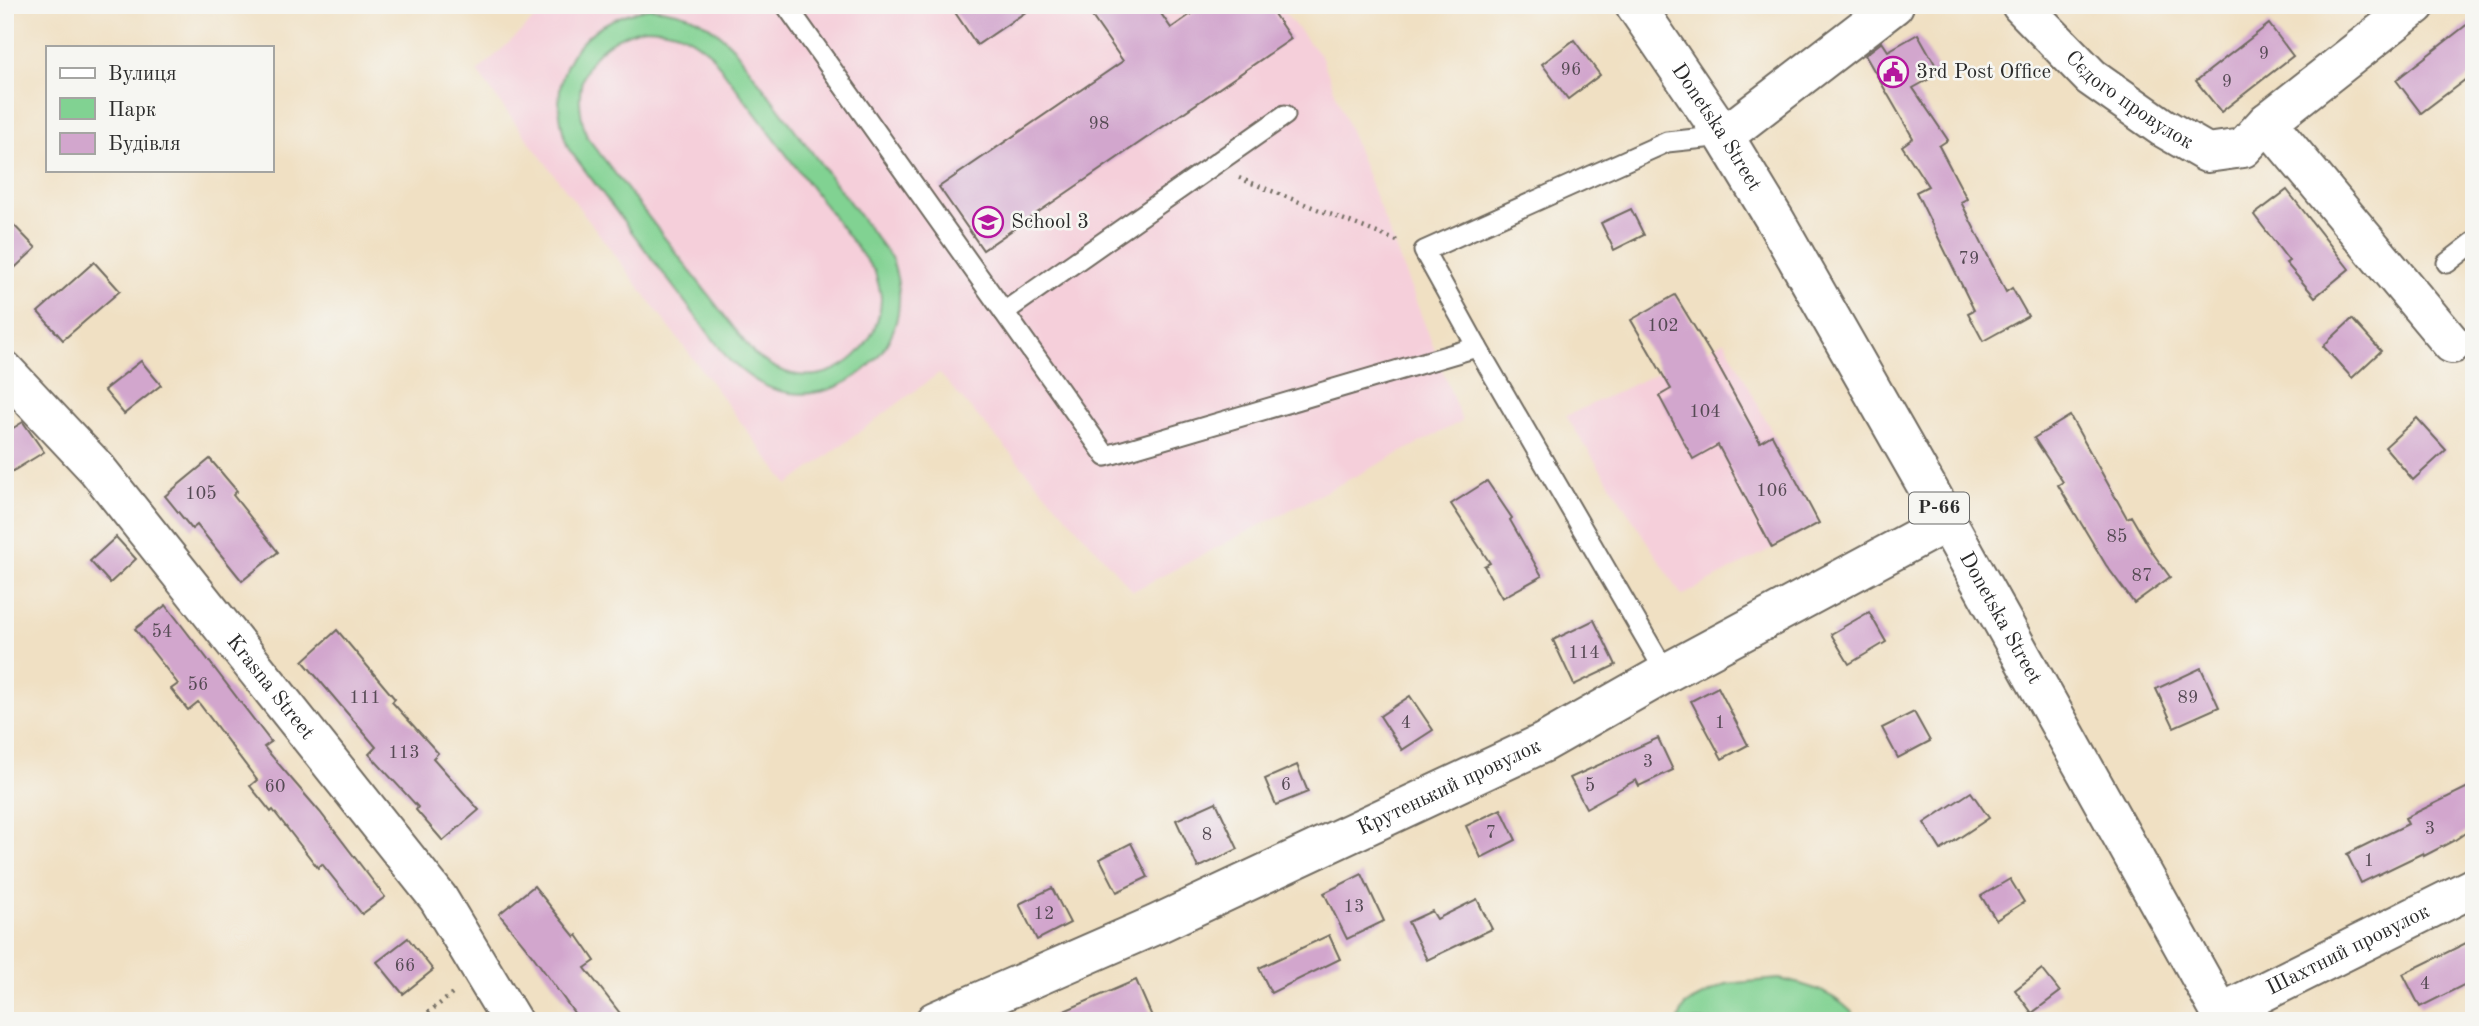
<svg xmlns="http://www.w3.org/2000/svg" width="2479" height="1026" font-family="'Old Standard TT',serif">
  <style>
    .built { fill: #f5cfda }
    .green { fill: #81d292; stroke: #567e5e; stroke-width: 2; fill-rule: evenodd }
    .building { fill: #d2a6cd }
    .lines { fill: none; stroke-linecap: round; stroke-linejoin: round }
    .lane-casing { stroke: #706a60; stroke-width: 23 }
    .street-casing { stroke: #706a60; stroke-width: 42 }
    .primary-casing { stroke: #706a60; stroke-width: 42 }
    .path { stroke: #706a60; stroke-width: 4.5; stroke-dasharray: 2 5; stroke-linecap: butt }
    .lane { stroke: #fff; stroke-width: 19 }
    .street { stroke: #fff; stroke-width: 38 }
    .primary { stroke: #fff; stroke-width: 38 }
    .labels { text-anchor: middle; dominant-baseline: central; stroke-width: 5; stroke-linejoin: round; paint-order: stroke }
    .number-label { font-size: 18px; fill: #554a54 }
    .shield { fill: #f6f6f2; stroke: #686867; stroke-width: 2 }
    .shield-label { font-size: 19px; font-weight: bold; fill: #2b2b2b }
    .poi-label { font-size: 21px; fill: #2b2b2b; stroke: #f6f6f2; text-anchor: start }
    .street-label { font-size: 21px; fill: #2b2b2b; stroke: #f6f6f2 }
  </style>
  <rect width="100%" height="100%" fill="#f6f6f2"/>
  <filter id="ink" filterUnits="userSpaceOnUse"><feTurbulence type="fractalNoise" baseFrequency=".0143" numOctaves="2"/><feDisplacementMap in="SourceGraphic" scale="14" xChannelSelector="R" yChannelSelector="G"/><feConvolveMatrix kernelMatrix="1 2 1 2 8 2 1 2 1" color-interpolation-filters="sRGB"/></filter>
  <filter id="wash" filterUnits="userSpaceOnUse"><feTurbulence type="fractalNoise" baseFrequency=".00686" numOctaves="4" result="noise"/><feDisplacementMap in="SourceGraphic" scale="28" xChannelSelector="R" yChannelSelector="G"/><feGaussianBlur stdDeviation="1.57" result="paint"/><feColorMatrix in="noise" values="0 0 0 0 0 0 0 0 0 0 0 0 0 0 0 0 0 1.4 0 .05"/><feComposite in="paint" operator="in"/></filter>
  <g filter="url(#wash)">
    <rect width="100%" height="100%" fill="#f0e0c3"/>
    <g class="built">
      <path d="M550 5H1278L1322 58 1462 421 1133 591 939 373 788 485 477 72Z"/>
      <path d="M1725 341 1819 523 1682 596 1566 416Z"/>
    </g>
    <g class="green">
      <path d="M650 8C687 11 707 20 733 47L892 259C896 273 900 286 899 301 898 356 844 400 790 393 765 390 747 376 729 360L568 148C542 75 576 22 650 8ZM644 28C674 29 686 33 709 52L875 272C877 281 881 290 881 299 880 342 842 381 798 375 781 373 768 364 754 354L587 137C568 81 587 44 644 28Z"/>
      <path d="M1779 979C1812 986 1837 993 1860 1021H1678L1685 1005 1726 984Z"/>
    </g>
    <g id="blocks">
      <g class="building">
        <path d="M950 5H1036L977 45Z"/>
        <path d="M1084 5H1155L1171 28 1204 5H1268L1291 39 983 250 939 187 1123 61Z"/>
        <path d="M2474 19V73L2421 113 2396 80Z"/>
        <path d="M2269 24 2293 56 2221 112 2196 81Z"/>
        <path d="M1918 34 1940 73 1913 88 1948 140 1939 146 1967 199 1961 202 2006 292 2012 288 2028 316 1983 341 1968 313 1974 310 1916 192 1928 186 1902 146 1913 138 1865 55 1882 42 1888 51Z"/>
        <path d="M1574 40 1600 75 1568 99 1542 64Z"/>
        <path d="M2287 190 2349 269 2315 297 2286 263 2289 261 2254 215Z"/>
        <path d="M1631 209 1644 235 1614 250 1601 223Z"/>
        <path d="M5 216 36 248 5 277Z"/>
        <path d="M94 262 120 291 63 340 38 312Z"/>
        <path d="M1675 295 1717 364 1760 442 1772 435 1819 523 1772 548 1718 445 1693 459 1659 396 1671 389 1631 320Z"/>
        <path d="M2352 319 2381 351 2352 378 2323 346Z"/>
        <path d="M141 361 161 385 124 414 104 390Z"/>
        <path d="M2070 416 2127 518 2131 516 2152 552 2170 577 2134 603 2106 565 2058 485 2063 482 2034 438Z"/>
        <path d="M2417 418 2446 450 2413 480 2385 447Z"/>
        <path d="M23 422 44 452 5 476V433Z"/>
        <path d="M210 459 237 491 233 495 278 552 242 581 197 525 192 529 165 496Z"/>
        <path d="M1487 481 1512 518 1510 520 1542 576 1502 598 1484 566 1490 563 1451 504Z"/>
        <path d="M116 537 136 559 110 583 90 561Z"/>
        <path d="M166 605 271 742 264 747 320 812 385 897 362 914 322 864 318 868 273 810 271 812 250 786 257 780 198 702 188 710 171 689 178 684 135 629Z"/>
        <path d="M1869 612 1886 642 1849 664 1831 634Z"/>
        <path d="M1594 620 1616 665 1574 685 1553 640Z"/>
        <path d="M337 630 395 699 392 702 438 753 433 758 479 810 443 841 416 810 418 807 369 754 376 747 303 661Z"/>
        <path d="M2201 668 2219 707 2174 727 2156 689Z"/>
        <path d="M1718 687 1748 745 1722 759 1691 701Z"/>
        <path d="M1410 696 1433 730 1402 750 1380 716Z"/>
        <path d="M1914 712 1930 741 1898 758 1882 728Z"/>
        <path d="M1658 738 1673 770 1639 786 1636 780 1586 808 1570 778Z"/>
        <path d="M1297 765 1308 792 1276 805 1265 779Z"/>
        <path d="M2474 784V827L2455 840 2424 856 2423 853 2361 883 2347 854 2408 824 2405 818Z"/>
        <path d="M1971 792 1989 818 1941 850 1924 823Z"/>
        <path d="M1216 802 1238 849 1198 868 1176 820Z"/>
        <path d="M1501 809 1516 840 1481 858 1466 826Z"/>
        <path d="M1131 843 1148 877 1117 892 1100 859Z"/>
        <path d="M1362 874 1384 921 1347 939 1324 893Z"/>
        <path d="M2010 879 2024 902 1996 920 1981 896Z"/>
        <path d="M534 886 575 937 577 935 595 961 585 968 626 1021H580L533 956 499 914Z"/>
        <path d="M1052 888 1070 923 1037 940 1019 904Z"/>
        <path d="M1477 899 1492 929 1427 960 1408 922 1432 911 1437 919Z"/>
        <path d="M1329 935 1340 959 1271 993 1259 968Z"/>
        <path d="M408 938 433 970 403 994 377 962Z"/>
        <path d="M2474 939V980L2420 1007 2403 974Z"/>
        <path d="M2042 969 2060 992 2032 1013 2015 990Z"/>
        <path d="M1136 980 1154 1021H1041Z"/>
      </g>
    </g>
  </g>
  <g filter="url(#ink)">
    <use href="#blocks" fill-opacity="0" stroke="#706a60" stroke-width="2"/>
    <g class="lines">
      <g class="lane-casing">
        <g id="lane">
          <path d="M786 5 1004 312"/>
          <path d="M1285 115 1004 312 1106 456 1477 347 1666 673"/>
          <path d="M2447 263 2474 242"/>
          <path d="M1477 347 1424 251 1667 142 1724 136"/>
        </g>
      </g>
      <g class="street-casing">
        <g id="street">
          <path id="s1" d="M2021 5 2091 77 2162 127 2207 153 2243 148 2267 122 2416 5"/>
          <path d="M2267 122 2452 344"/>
          <path d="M1724 136 1894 5"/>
          <path id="s2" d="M5 371 97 469 438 898 512 1021"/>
          <path id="s3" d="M2221 1013 2474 887"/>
          <path id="s4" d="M935 1021 1155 925 1543 743 1666 673 1947 522"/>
        </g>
      </g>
      <g class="primary-casing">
        <g id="primary">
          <path id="s5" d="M1635 5 1724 136 1775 220 1947 522 2225 1021"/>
        </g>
      </g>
      <g class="path">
        <path d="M1239 178 1400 242"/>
        <path d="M417 1021 455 992"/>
      </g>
      <use href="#lane" class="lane"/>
      <use href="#street" class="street"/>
      <use href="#primary" class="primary"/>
    </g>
  </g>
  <defs>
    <g id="civic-ring" transform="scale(1.575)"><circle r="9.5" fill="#f6f6f2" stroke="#b5179e" stroke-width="1.5"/><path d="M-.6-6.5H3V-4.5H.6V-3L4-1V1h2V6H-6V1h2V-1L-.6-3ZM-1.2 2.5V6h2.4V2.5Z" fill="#b5179e"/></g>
    <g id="school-ring" transform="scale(1.575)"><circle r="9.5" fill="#f6f6f2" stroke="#b5179e" stroke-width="1.5"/><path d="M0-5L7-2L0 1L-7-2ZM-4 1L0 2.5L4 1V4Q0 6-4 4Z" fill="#b5179e"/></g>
  </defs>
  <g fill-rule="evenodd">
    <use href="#civic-ring" x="1893" y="72"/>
    <use href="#school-ring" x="988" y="222"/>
  </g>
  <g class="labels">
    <g class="number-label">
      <text x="2264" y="54">9</text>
      <text x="1571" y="70">96</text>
      <text x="2227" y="82">9</text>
      <text x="1099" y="124">98</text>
      <text x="1969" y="259">79</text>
      <text x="1663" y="326">102</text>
      <text x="1705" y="412">104</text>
      <text x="1772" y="491">106</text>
      <text x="201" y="494">105</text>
      <text x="2117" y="537">85</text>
      <text x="2142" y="576">87</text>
      <text x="162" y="632">54</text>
      <text x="1584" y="653">114</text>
      <text x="198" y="685">56</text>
      <text x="365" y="698">111</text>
      <text x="2188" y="698">89</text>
      <text x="1406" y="723">4</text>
      <text x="1720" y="723">1</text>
      <text x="404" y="753">113</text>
      <text x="1648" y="762">3</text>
      <text x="1286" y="785">6</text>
      <text x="1590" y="786">5</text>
      <text x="275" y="787">60</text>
      <text x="2430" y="829">3</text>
      <text x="1491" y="833">7</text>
      <text x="1207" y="835">8</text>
      <text x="2369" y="861">1</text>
      <text x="1354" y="907">13</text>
      <text x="1044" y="914">12</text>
      <text x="405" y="966">66</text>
      <text x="2425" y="984">4</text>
    </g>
    <rect class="shield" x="1909" y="492.5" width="60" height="31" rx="5"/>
    <g class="shield-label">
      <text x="1939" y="508">Р-66</text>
    </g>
    <g class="poi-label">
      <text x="1916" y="72">3rd Post Office</text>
      <text x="1011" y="222">School 3</text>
    </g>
    <g class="street-label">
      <text stroke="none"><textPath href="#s1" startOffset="145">Сєдого провулок</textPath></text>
      <text stroke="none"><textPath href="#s5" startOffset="147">Donetska Street</textPath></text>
      <text stroke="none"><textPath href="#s5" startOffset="714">Donetska Street</textPath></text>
      <text stroke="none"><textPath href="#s2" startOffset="413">Krasna Street</textPath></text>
      <text stroke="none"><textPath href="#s4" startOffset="565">Крутенький провулок</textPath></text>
      <text stroke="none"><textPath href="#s3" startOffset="142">Шахтний провулок</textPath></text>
    </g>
  </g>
  <rect width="2479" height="1026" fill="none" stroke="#f6f6f2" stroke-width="28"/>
  <rect x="46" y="46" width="228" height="126" fill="#f6f6f2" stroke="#a5a5a2" stroke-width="2"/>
  <rect x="60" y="68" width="35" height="10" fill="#ffffff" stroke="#a5a5a2" stroke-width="2"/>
  <text x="108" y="80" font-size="21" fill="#2b2b2b">Вулиця</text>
  <rect x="60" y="98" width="35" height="21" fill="#81d292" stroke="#a5a5a2" stroke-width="2"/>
  <text x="108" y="116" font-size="21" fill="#2b2b2b">Парк</text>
  <rect x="60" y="133" width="35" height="21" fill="#d2a6cd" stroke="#a5a5a2" stroke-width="2"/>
  <text x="108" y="150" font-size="21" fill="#2b2b2b">Будівля</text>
</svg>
